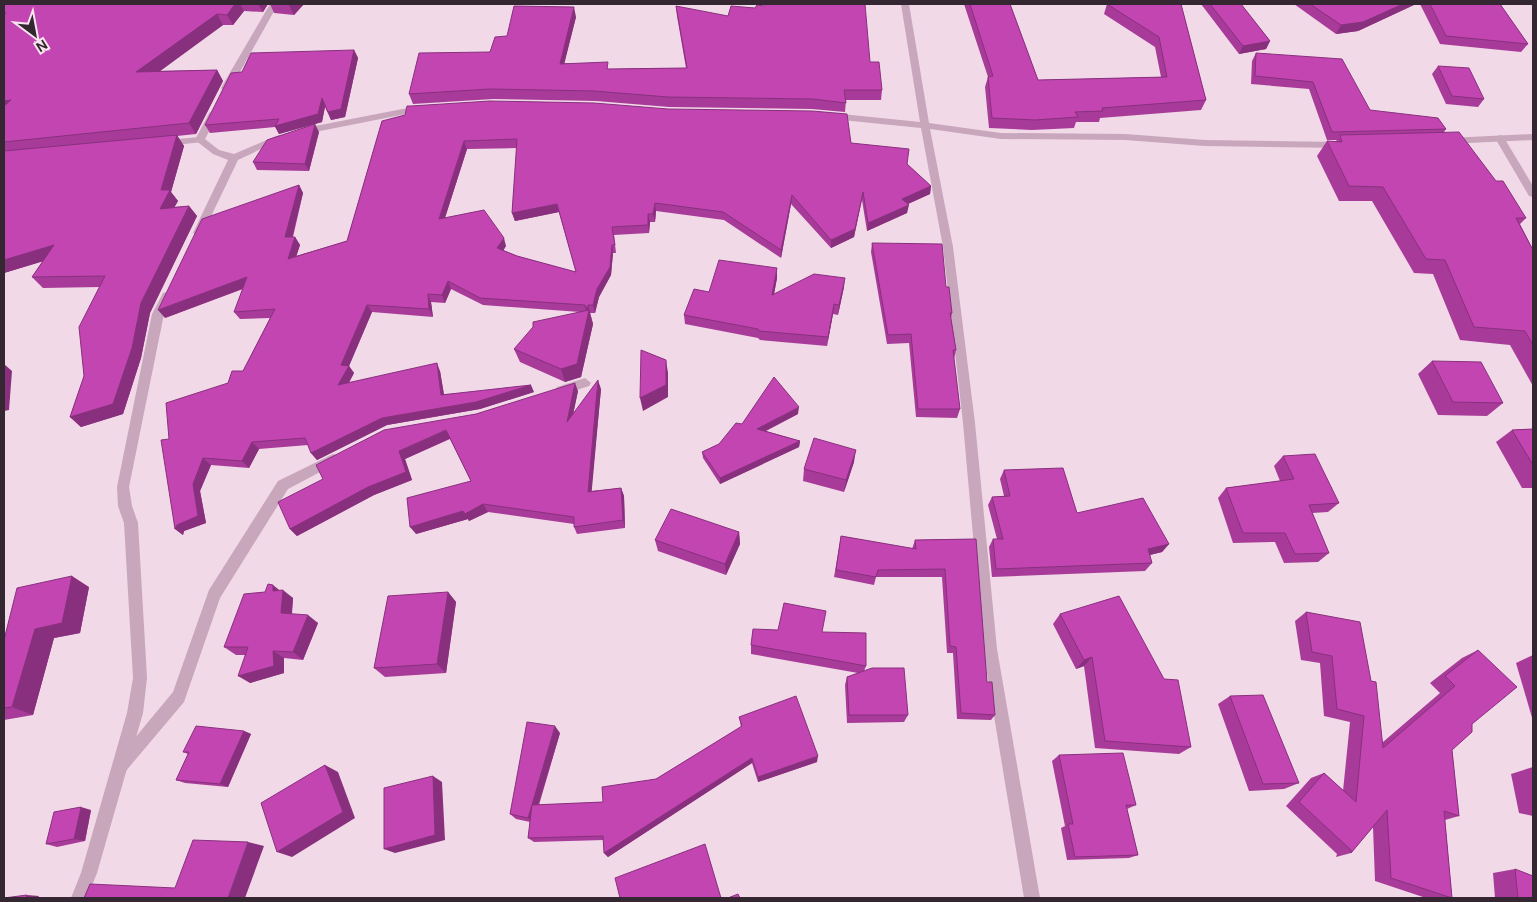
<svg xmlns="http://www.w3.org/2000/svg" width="1537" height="902" font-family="'DM Sans',sans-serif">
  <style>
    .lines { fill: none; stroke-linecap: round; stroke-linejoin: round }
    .lane { fill: #c8a6bc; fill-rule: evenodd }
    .street { fill: #c8a6bc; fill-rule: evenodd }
    .wall { fill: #a83b99; fill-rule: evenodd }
    .shaded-wall { fill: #88307d }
    .building { fill: #c345b2; stroke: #88307d; fill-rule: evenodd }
  </style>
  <rect width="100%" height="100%" fill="#f1d9e7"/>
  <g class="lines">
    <g class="lane">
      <path d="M1500 135 1503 136 1533 186V197L1529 196 1495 138Z"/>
      <path d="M200 137 205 140 203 142 165 146 160 143 165 140Z"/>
      <path d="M585 378 591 383 589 386 561 395 555 390 557 387Z"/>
      <path d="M333 454 337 455 339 459 337 463 288 489 220 598 184 702 125 772 120 775 115 772 112 767 115 762 173 692 209 590 278 481Z"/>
    </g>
    <g class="street">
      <path d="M270 4H278L231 88 223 90 221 88Z"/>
      <path d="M901 4H909L929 123 1001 133 1125 134 1205 140 1341 142 1346 145 1341 148 1205 146 1125 140 1001 139 930 129 953 247 975 423 997 649 1040 898H1024L983 649 963 423 943 247 921 128 832 119 827 116 832 113 920 122Z"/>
      <path d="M423 105 426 106V110L300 135 295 132 300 129Z"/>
      <path d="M214 110 219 113 205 139 219 150 234 154 276 136 279 135 284 138 238 160 203 233 198 237 193 233 228 160 213 154 195 140 209 113Z"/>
      <path d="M1533 134V140L1448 144 1443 141 1448 138Z"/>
      <path d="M167 292 173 296 164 314 129 487 132 506 138 523 147 678 143 713 97 873 87 898H71L81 873 127 713 133 678 124 523 118 506 117 487 152 314 163 293Z"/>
    </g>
  </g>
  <g class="wall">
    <path d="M4 4H268L263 12 244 11 233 25H223L159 71 217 70 223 81 196 134 177 136 184 146 171 192 178 201 174 207 189 206 197 216 150 313 141 358 123 414 81 427 70 417 84 376 100 287 43 288 32 277 43 261 4 273Z"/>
    <path d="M270 4H304L294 15 274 13Z"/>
    <path d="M964 4H1010L1038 80 1161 77 1155 47 1104 14 1107 4H1181L1206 100 1201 110 1100 118 1099 122H1076L1074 128 1032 130 989 128 985 87 988 77Z"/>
    <path d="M1201 4H1241L1270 41 1266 49 1239 54Z"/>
    <path d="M1294 4H1416L1358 31 1336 34Z"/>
    <path d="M1420 4H1500L1528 44 1521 52 1440 44Z"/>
    <path d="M676 6 870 62 882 90 881 100H846L845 112 812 109 669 107 596 101 493 99 413 104 409 94 490 52 507 36 576 17 564 63 609 69 686 68 677 16Z"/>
    <path d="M354 50 358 58 345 117 331 120 325 107 322 122 279 134 275 127 210 133 205 125 242 72Z"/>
    <path d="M1256 53 1370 110 1446 129 1444 132 1496 181 1526 218 1520 224 1533 250V386L1510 345 1460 340 1433 274 1414 273 1372 201H1339L1317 156 1327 141 1335 142 1337 140H1327L1309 89 1251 84 1252 61Z"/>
    <path d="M1438 66 1484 99 1478 107 1446 104 1432 74Z"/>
    <path d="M382 121 851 143 907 164 931 186 930 194 908 204 907 213 867 231 862 200 854 237 831 248 791 204 781 258 724 220 656 211 655 222H650L649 233 614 235 616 253H613L611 275 599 297 595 313H590L593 324 581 377 565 382 520 362 514 349 580 312 483 305 451 289 445 303 431 302 433 317 372 312 349 366 354 373 349 383 440 371 444 394 534 392 480 409 387 425 317 460 311 453 308 445 259 449 249 468 211 465 200 491 206 523 184 531 183 535 175 529 169 439 228 383 243 371 270 318 240 319 234 312 243 289 165 318 299 185 303 193 293 237H295L300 245 296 256 347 241ZM517 148 512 213 515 221 559 212 576 272 517 256 503 250 506 246 445 218 467 149Z"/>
    <path d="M319 132 309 171 257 170 253 162Z"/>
    <path d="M872 243 946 287 952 313 951 318 956 350 954 359 960 409 957 418 916 417 909 343 887 344 871 252Z"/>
    <path d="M777 278 774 294 844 287 838 315 833 314 827 346 760 340 758 338 685 324 684 315 709 292Z"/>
    <path d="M1432 361 1503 403 1487 416 1438 415 1418 374Z"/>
    <path d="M601 389 591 491 621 488 624 496 625 528 577 534 574 527V524L488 512 469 521 468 519 416 534 471 481 450 439 405 459 412 480 374 495 297 536 290 529 476 414 578 391 573 413Z"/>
    <path d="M798 414 766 431 800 441 799 447 720 484 703 458 702 452 719 444 742 424Z"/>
    <path d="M1533 429V488H1522L1496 442 1512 430Z"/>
    <path d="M1283 456 1339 503 1328 512 1312 513 1329 553 1318 562 1284 563 1275 542 1233 543 1218 498 1226 488 1280 481 1274 466Z"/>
    <path d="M854 462 844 492 803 481 804 469Z"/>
    <path d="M1004 470 1077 513 1169 544 1162 552 1150 555 1152 563 1145 571 992 577 989 547 993 539H997L988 505 992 497 1004 496 1000 479Z"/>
    <path d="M739 532 740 544 726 575 658 551 655 540Z"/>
    <path d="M841 536 912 549 915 540 976 539 987 682 995 715 991 720 957 719 953 653H947L942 577H876L874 585 834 577Z"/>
    <path d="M89 587 80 633 54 638 33 715 4 720V640Z"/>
    <path d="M279 590 293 598 292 614 318 623 303 660 284 658V673L250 683 245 655H236L224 647Z"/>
    <path d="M448 592 456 602 446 673 385 677 374 668Z"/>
    <path d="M1306 612 1383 742 1440 693 1430 683 1462 658 1478 650 1472 724 1452 750 1459 816 1445 820 1452 898H1426L1375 881 1373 827 1351 853 1336 857 1337 854 1286 806 1311 778 1324 773 1343 791 1350 722 1324 716 1320 663 1301 660 1295 621Z"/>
    <path d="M1060 614 1191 747 1179 754 1095 748 1084 666 1076 669 1053 624Z"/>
    <path d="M822 632 866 666 864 671 908 715 904 722 847 723 845 685 847 677 858 673 751 654V645Z"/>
    <path d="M1533 655V721L1516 663Z"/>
    <path d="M1230 696 1299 783 1284 789 1249 791 1218 704Z"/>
    <path d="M739 717 817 762 758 782 752 763 608 857 604 853V840L534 842 528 838 530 822 516 819 510 814 560 733 539 805 603 802 656 779 741 727Z"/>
    <path d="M244 731 251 734 228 787 185 783 176 780 188 754 183 752Z"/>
    <path d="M1059 755 1136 805 1127 809 1138 855 1129 858 1067 860 1061 828 1065 826 1052 761Z"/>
    <path d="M1533 767V816L1519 813 1511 774Z"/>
    <path d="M91 810 85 841 57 847 46 844Z"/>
    <path d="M1515 869 1533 898H1495L1493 873Z"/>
  </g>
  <g class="shaded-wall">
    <path d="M235 4H240L244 11 233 25 227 15Z"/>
    <path d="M258 4H268L263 12Z"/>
    <path d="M290 4H304L294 15 289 5Z"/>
    <path d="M1403 4H1416L1358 31 1336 34 1341 25Z"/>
    <path d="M574 7 576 17 562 73 560 64Z"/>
    <path d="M217 14 223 25 144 83 136 72Z"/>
    <path d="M1270 41 1266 49 1239 54 1243 46Z"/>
    <path d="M354 50 358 58 345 117 331 120 328 112Z"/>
    <path d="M217 70 223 81 196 134 189 123Z"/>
    <path d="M322 98 325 106 322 122 279 134 275 126Z"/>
    <path d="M11 100 4 115V101Z"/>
    <path d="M315 124 319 132 309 171 305 164Z"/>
    <path d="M177 135 184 146 171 192 178 201 168 219 160 209 161 190Z"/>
    <path d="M464 141 467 149 442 227 439 219Z"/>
    <path d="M299 185 303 193 290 245 285 237Z"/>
    <path d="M931 186 930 194 901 207 902 199Z"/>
    <path d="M863 192 854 237 831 248V240Z"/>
    <path d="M792 195 791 204 781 258V250Z"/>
    <path d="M655 203 656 211 655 222 653 214Z"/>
    <path d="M557 204 559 212 515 221 512 213Z"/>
    <path d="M909 205 907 213 867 231 868 223Z"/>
    <path d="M189 206 197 216 150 313 141 358 123 414 81 427 70 417 141 303Z"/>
    <path d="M648 214 650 222 649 233 648 225Z"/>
    <path d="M295 237 300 245 293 267 288 259Z"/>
    <path d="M504 238 506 246 500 256 497 248Z"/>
    <path d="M54 245 64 255 4 273V260Z"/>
    <path d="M612 245 613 253 611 275 599 297 595 313 593 305 597 289Z"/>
    <path d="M777 268V278L772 305V295Z"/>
    <path d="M247 277 252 285 165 318 158 310Z"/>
    <path d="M845 278 844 287 838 315 839 305Z"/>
    <path d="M448 281 451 289 445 303 442 295Z"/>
    <path d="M428 294 431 302 433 317 429 309Z"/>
    <path d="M834 304 833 314 827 346 828 337Z"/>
    <path d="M367 305 372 312 349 366 354 373 343 392 338 385 341 365Z"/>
    <path d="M588 305 593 324 581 377 565 382 561 369 588 316 586 309Z"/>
    <path d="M666 360 668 373V397L643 411 640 398Z"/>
    <path d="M437 363 440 371 445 402 441 395Z"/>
    <path d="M4 364 12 371 9 410 4 411Z"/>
    <path d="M598 380 601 389 591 499 588 492Z"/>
    <path d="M575 383 578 391 570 430 567 422Z"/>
    <path d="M531 385 534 392 480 409 387 425 317 460 311 453 382 418Z"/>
    <path d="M799 407 798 414 757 435V429Z"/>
    <path d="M446 430 451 438 405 459 412 480 374 495 297 536 290 529 399 451Z"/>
    <path d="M800 441 799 447 720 484V478Z"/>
    <path d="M252 442 259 449 249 468 242 461Z"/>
    <path d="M856 450 854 462 844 492 846 480Z"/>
    <path d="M203 458 211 465 200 491 206 523 184 531 183 535 175 529Z"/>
    <path d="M621 488 624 496 625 528 623 520Z"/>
    <path d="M483 504 488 512 469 521 468 519 416 534 410 527Z"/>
    <path d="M739 532 740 544 726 575 725 564Z"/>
    <path d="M1169 544 1162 552 1141 557 1148 549Z"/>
    <path d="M72 576 89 587 80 633 54 638 33 715 12 707 35 629Z"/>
    <path d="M273 585 283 593V590L293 598 291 621 281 613 273 591Z"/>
    <path d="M448 592 456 602 446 673 437 664Z"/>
    <path d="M308 615 318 623 303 660 293 652Z"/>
    <path d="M273 651 284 658V673L250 683 238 676Z"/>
    <path d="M1092 657 1084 666 1076 669 1084 660Z"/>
    <path d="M555 726 560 733 537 809 532 805Z"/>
    <path d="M244 731 251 734 228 787 220 784Z"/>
    <path d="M818 756 817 762 758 782V777Z"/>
    <path d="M752 758V763L608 857 604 853Z"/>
    <path d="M325 765 338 772 355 818 292 857 277 852Z"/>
    <path d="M433 776 442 782 445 840 395 853 384 849Z"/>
    <path d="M532 805 533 823 528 818Z"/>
    <path d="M81 807 91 810 85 841 74 839Z"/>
    <path d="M248 842 264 846 245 898H228Z"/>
    <path d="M27 895 39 896 38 898H26Z"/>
  </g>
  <g class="building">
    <path d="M4 4H163V5L164 4H235L227 15 217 14 136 72 217 70 189 123 4 142V106L11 100 4 101V15L6 13H4Z"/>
    <path d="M766 4H865L870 62H879L882 90H844L846 103 813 99 668 97 594 91 490 89 409 94 419 53 490 52 495 37 507 36 514 6 574 7 560 64 608 62 607 69 687 68 676 6 728 16 731 6 755 8 757 5 765 6Z"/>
    <path d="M970 4H1010L1038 80 1167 77 1159 37 1107 4H1181L1206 100 1102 108 1103 111 1075 112 1078 117 1035 120 992 118 988 77 993 76Z"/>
    <path d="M1210 4H1241L1270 41 1243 46Z"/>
    <path d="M1310 4H1403L1363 22 1341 25Z"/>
    <path d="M1430 4H1500L1528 44 1446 36Z"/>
    <path d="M354 50 341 109 328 112 322 98 318 114 275 126 279 119 205 125 231 73 242 72 251 53Z"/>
    <path d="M1256 53 1342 59 1370 110 1438 118 1446 129 1332 132 1313 82 1255 76Z"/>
    <path d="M1438 66 1469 68 1484 99 1452 96Z"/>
    <path d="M490 101 594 103 668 109 812 111 847 114 851 143 909 149 907 164 931 186 902 199 909 205 868 223 863 192 855 229 831 240 792 195 781 250 723 212 655 203 653 214H648V225L612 227 615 245H612L610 267 597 289 593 305H588L586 309 585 305 480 298 448 281 442 295 428 294 429 309 367 305 341 365 349 366 338 385 437 363 441 395 531 385 476 402 382 418 311 453 305 438 252 442 242 461 203 458 193 484 198 516 177 525 175 529 161 440 169 439 166 403 228 383 232 371H243L275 309 234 312 247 277 158 310 202 219 299 185 285 237H295L288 259 347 241 382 121 405 115 407 106H411ZM517 139 512 213 557 204 576 272 517 256 497 248 504 238 484 210 439 219 464 141Z"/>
    <path d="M315 124 305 164 253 162 267 140Z"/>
    <path d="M1459 132 1496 181H1503L1526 218H1516L1533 250V345L1525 331 1474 327 1445 260 1426 259 1383 187 1349 186 1327 141 1342 142 1340 135Z"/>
    <path d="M177 135 161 190H170L160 209 189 206 141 303 132 348 113 404 70 417 84 376 79 327 105 276 32 277 54 245 4 260V151Z"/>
    <path d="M872 243 942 244 946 287H949L952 313H950L956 350H953L960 409H918L911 334 888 335Z"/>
    <path d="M719 260 777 268 772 295 814 274 845 278 839 305 834 304 828 337 759 331 758 329 684 315 694 289 709 292Z"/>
    <path d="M589 310 577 364 561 369 514 349 533 327V322Z"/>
    <path d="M641 350 666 360V385L640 398Z"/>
    <path d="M1432 361 1481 362 1503 403 1453 402Z"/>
    <path d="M774 377 799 407 757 429 800 441 720 478 702 452 719 444 736 423 742 424Z"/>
    <path d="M598 380 588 492 621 488 623 520 574 527V517L483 504 465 514 463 511 410 527 407 498 471 481 446 430 399 451 406 472 368 487 290 529 278 502 323 479 316 465 384 430 476 414 575 383 567 422Z"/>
    <path d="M1533 429V465L1512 430Z"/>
    <path d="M814 438 856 450 846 480 804 469Z"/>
    <path d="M1315 454 1339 503 1309 505 1329 553 1295 554 1285 533H1243L1226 488 1294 479 1283 456Z"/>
    <path d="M1063 468 1077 513 1143 498 1169 544 1148 549 1152 563 996 569 993 539H1003L992 497 1010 496 1004 470Z"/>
    <path d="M671 509 739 532 725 564 655 540Z"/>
    <path d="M841 536 916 549 915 540 976 539 987 682H992L995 715 961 713 956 647 950 646 945 569 878 570 876 577 836 570Z"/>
    <path d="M72 576 62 623 35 629 12 707 4 708V640L17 588Z"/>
    <path d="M268 584 273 585V591L283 590 281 613 308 615 293 652 273 651 274 666 238 676 248 647H224L244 594 265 592Z"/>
    <path d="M448 592 437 664 374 668 388 596Z"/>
    <path d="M1119 596 1164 679 1178 680 1191 747 1105 741 1092 657 1084 660 1060 614Z"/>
    <path d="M784 603 826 611 822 632 866 633V666L751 645 753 629 778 630Z"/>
    <path d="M1306 612 1360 622 1371 681 1376 682 1383 748 1455 686 1445 676 1478 650 1517 687 1472 724V732L1452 750 1459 816 1444 811 1452 898 1391 878 1387 810 1351 853V850L1299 802 1324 773 1356 802 1364 716 1337 709 1332 656 1312 652Z"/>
    <path d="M872 668H904L908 715H849L847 677Z"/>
    <path d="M1263 695 1299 783 1263 784 1230 696Z"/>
    <path d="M796 696 818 756 758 777 752 758 604 853 603 836 528 838 532 805 528 818 510 814 527 722 555 726 532 805 603 802 602 787 656 779 742 726 739 717Z"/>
    <path d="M196 726 244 731 220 784 176 780 189 752H183Z"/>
    <path d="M1123 753 1136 805H1126L1138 855 1075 857 1068 824H1073L1059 755Z"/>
    <path d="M325 765 343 812 277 852 261 803Z"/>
    <path d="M433 776 435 835 384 849V788Z"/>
    <path d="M81 807 74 839 46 844 54 812Z"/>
    <path d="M193 840 248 842 228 898H84L90 884 175 888Z"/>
    <path d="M705 844 721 898H620L615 878Z"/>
    <path d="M1515 869 1533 876V898H1518Z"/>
    <path d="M738 894 740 898H728Z"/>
    <path d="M27 895 26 898H4Z"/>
  </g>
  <rect width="1537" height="902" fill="none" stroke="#342732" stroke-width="10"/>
  <g transform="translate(35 35) rotate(148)" stroke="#f9e6f0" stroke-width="4" paint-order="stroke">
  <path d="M0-4L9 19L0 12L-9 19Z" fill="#342732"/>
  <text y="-8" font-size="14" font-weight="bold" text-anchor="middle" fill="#342732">N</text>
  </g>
</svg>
